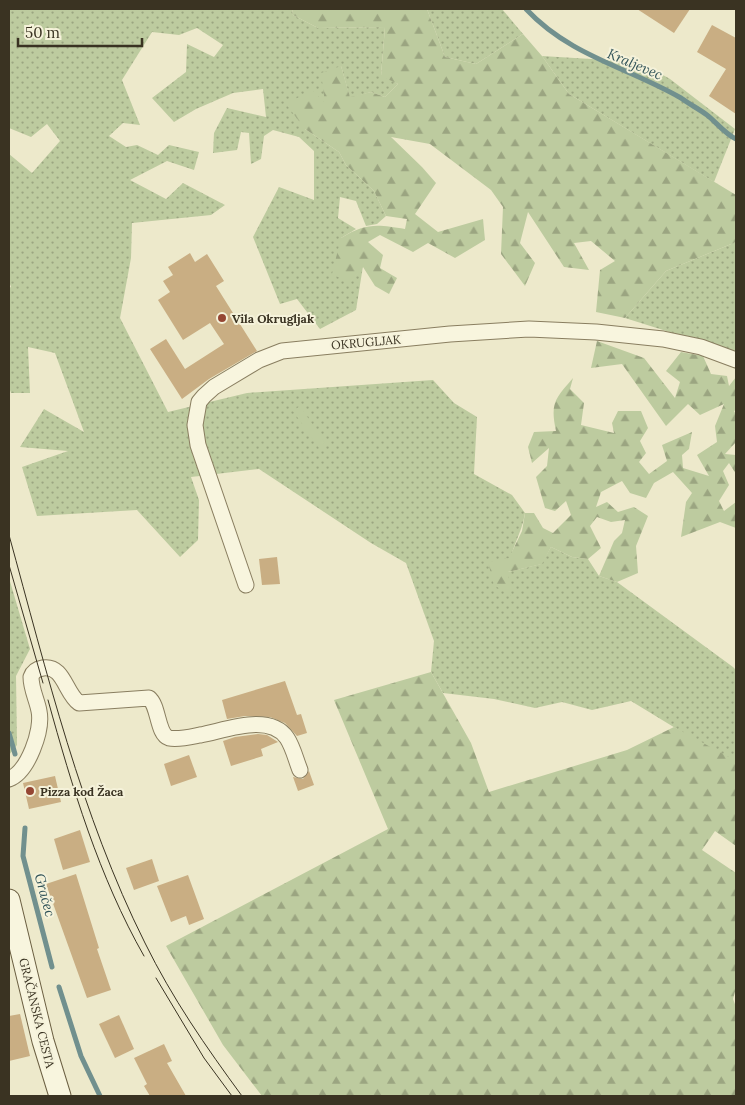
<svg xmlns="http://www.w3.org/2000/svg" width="745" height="1105" font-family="Lora,serif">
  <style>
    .grass { fill: url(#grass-dots) }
    .forest { fill: url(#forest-firs) }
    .park { fill: #bdcb9f }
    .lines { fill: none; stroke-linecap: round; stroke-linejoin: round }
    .stream { stroke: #71908e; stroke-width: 5 }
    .building { fill: #c9ae83 }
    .street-casing { stroke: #897e60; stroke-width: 17 }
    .secondary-casing { stroke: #6b5f42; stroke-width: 23 }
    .street { stroke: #f8f5de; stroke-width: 15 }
    .secondary { stroke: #f8f5de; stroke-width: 21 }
    .tram { stroke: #3a3322; stroke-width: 1 }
    .poi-dot { fill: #954633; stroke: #f5f2da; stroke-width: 2 }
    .labels { text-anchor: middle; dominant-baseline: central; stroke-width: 4; stroke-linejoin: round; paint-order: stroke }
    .poi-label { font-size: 12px; font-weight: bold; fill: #3a3322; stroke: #f5f2da; text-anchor: start }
    .street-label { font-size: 12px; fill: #3a3322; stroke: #f5f2da }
    .water-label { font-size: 14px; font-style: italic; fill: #325459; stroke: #f5f2da }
  </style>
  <defs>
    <pattern id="grass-dots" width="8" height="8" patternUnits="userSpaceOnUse" patternTransform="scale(1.25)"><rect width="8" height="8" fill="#bdcb9f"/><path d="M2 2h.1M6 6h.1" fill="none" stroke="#9ba581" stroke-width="1.8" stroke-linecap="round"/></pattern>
    <pattern id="forest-firs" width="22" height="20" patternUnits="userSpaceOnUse" patternTransform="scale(1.25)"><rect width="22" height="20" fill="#bdcb9f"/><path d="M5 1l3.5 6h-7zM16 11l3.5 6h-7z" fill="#9ba581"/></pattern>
  </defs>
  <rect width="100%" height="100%" fill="#ede9cb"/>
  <g class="grass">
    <path d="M9 9H292L293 15 318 28 385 27 381 75 398 84 385 97 371 92 350 98 341 66 325 103 305 129 339 152 346 165 374 191 386 216 377 224 366 226 356 201 340 197 338 218 356 229 341 238 350 282 363 266 356 310 320 329 297 299 280 304 253 237 279 187 314 200V151L299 137 273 130 264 136 261 159 251 164 249 133 241 132 237 150 213 153 214 133 227 108 266 117 263 89 233 93 196 109 174 122 152 98 186 72 187 44 214 57 223 45 197 28 179 35 152 32 122 80 140 125 123 123 109 136 126 147 137 145 158 155 169 145 199 152 194 170 167 161 130 180 166 199 183 183 225 205 211 215 132 223 131 258 120 318 168 412 247 393 433 380 454 403 477 417 474 474 512 495 525 513C522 534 509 551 508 572L541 564 551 547 572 557 588 559 599 576 617 582 733 667 736 670V765L631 701 592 710 562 702 535 708 494 699 443 693 431 672 434 641 406 563 371 543 259 469 191 477 199 500 198 540 180 557 137 510 37 516 22 467 68 451 20 447 44 409 84 432 55 353 28 347 30 393H11L9 387V288L11 287 9 281V154L32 173 60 141 47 124 31 137 9 128Z"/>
    <path d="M427 9H502L523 34 476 64 445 57Z"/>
    <path d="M542 56 640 62 670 79 735 129 714 182 569 94Z"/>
    <path d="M736 242V353L625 318 666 271Z"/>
    <path d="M9 578 30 649 16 676 17 745 9 755Z"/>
  </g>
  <g class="forest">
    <path d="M292 9H427L445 57 476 64 523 34 542 56 569 94 736 195V242L666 271 625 318 596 312 600 270 615 261 591 241 574 243 589 270 564 267 528 212 520 243 535 263 525 286 501 254 503 207 491 190 430 144 391 137 422 167 436 183 415 214 438 232 483 219 485 240 455 258 428 243 413 252 380 235 368 242 383 255 380 268 397 278 389 294 375 286 363 267 350 283 332 274 341 238C365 223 377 224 405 229L407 219 386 216 374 191 346 165 339 152 305 129 286 104 312 90 325 103 321 73 341 66 350 97 371 92 385 97 398 84 381 76 385 27 318 28 293 15Z"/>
    <path d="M597 341 644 358 675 398 680 382 666 371 681 352 703 356 711 374 727 376 729 386 736 377V410L734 411 736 415V442L725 454 736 455V474L729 463 723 471 729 485 719 501 724 511 736 502V528L720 522 681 537 686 502 692 493 673 472 654 483 646 498 630 493 622 481 601 492 596 507 607 502 618 512 634 507 648 516 636 546 638 573 617 582 599 576 614 541 622 533 625 520 611 522 597 517 590 526 601 548 588 559 572 557 551 547 542 564 508 572 511 596 494 585 488 562 509 558 522 531 525 513H534L543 528 553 533 571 515 566 501 555 511 545 508 536 477 547 466 549 448 532 463 528 447 534 432 556 431C550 403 555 399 573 378L570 389 584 403 581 425 614 433 612 423 618 411H641L648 428 640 441 646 453 639 462 649 474 667 461 662 445 692 432 689 449 682 455 683 468 709 476 697 455 717 442 715 426 724 404 700 415 688 404 666 426 622 364 591 368Z"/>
    <path d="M431 672 471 743 489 792 627 750 674 727 736 761V846L715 831 702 850 736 873V988L733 999 736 1007V1096H262L223 1045 166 946 388 829 334 700Z"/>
  </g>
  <path class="park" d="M300 406 325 443 319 448 293 411Z"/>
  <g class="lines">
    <g class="stream">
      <path d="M526 9C570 56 627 67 681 98 689 104 699 109 707 115 716 122 725 134 736 139"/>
      <path d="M9 733 15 754"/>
      <path d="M25 828 23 856 52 967"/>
      <path d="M59 987 81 1056 100 1096"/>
    </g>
  </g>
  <g class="building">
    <path d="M637 9H690L674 33Z"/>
    <path d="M712 25 736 38V114L709 96 726 69 697 52Z"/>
    <path d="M190 253 195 262 207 254 224 281 216 286 257 351 209 379 182 399 150 349 166 339 185 369 224 344 210 323 183 340 158 300 170 292 163 281 173 275 168 267Z"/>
    <path d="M277 557 280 584 262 585 259 559Z"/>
    <path d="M285 681 297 715 301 714 307 733 297 736 285 723 270 717 245 716 227 719 222 700Z"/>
    <path d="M258 734 267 735 278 742 261 749 263 756 231 766 223 741 235 737Z"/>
    <path d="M189 755 197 777 171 786 164 764Z"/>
    <path d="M309 771 314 785 298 791 293 777 303 779Z"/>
    <path d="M55 776 61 802 29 809 23 783Z"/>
    <path d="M80 830 90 862 63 870 54 839Z"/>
    <path d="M152 859 159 881 134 890 126 868Z"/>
    <path d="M76 874 99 948 97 949 111 990 87 998 46 884Z"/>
    <path d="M188 875 204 919 189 925 186 916 171 922 157 886Z"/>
    <path d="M20 1014 30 1056 9 1061V1016Z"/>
    <path d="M119 1015 134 1049 115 1058 99 1024Z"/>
    <path d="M164 1044 172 1061 167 1063 186 1096H150L144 1086 147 1084 134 1058Z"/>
  </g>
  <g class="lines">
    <g class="street-casing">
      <g id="street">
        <path d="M246 585 198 445 195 425 199 402 204 396 214 387 259 360 282 351 450 334 529 329 596 332 663 339 701 347 736 360"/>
        <path d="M9 779C28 772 43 730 39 711 37 700 31 689 31 677 33 671 37 669 43 668 64 665 65 693 79 703L149 698C159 706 157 734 169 738 178 740 190 737 200 735 224 731 269 712 287 738 293 747 296 760 300 770"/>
      </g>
    </g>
    <g class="secondary-casing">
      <path id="secondary" d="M9 900 43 1041 60 1096"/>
    </g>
    <use href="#street" class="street"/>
    <use href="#secondary" class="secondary"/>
    <g class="tram">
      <path d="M9 535C47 673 81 815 145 943 172 998 206 1047 242 1096"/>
      <path d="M9 565 43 683"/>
      <path d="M48 700C72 787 99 877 144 956"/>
      <path d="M156 978 204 1058 232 1096"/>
    </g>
  </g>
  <g class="poi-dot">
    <circle cx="222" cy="318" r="5"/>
    <circle cx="30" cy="791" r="5"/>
  </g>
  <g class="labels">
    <g class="poi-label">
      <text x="232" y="318">Vila Okrugljak</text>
      <text x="40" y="791">Pizza kod Žaca</text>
    </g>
    <g class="street-label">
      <text transform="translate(366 342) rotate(-5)">OKRUGLJAK</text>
      <text transform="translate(37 1013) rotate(76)">GRAČANSKA CESTA</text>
    </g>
    <g class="water-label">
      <text transform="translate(635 64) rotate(23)">Kraljevec</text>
      <text transform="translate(45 895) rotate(75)">Gračec</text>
    </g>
  </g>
  <rect width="745" height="1105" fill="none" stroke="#3a3322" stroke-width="20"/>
  <path d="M18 38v8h124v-8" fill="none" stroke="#3a3322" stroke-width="2.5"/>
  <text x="25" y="38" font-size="15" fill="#3a3322" stroke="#f5f2da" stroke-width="4" paint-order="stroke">50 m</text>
</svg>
